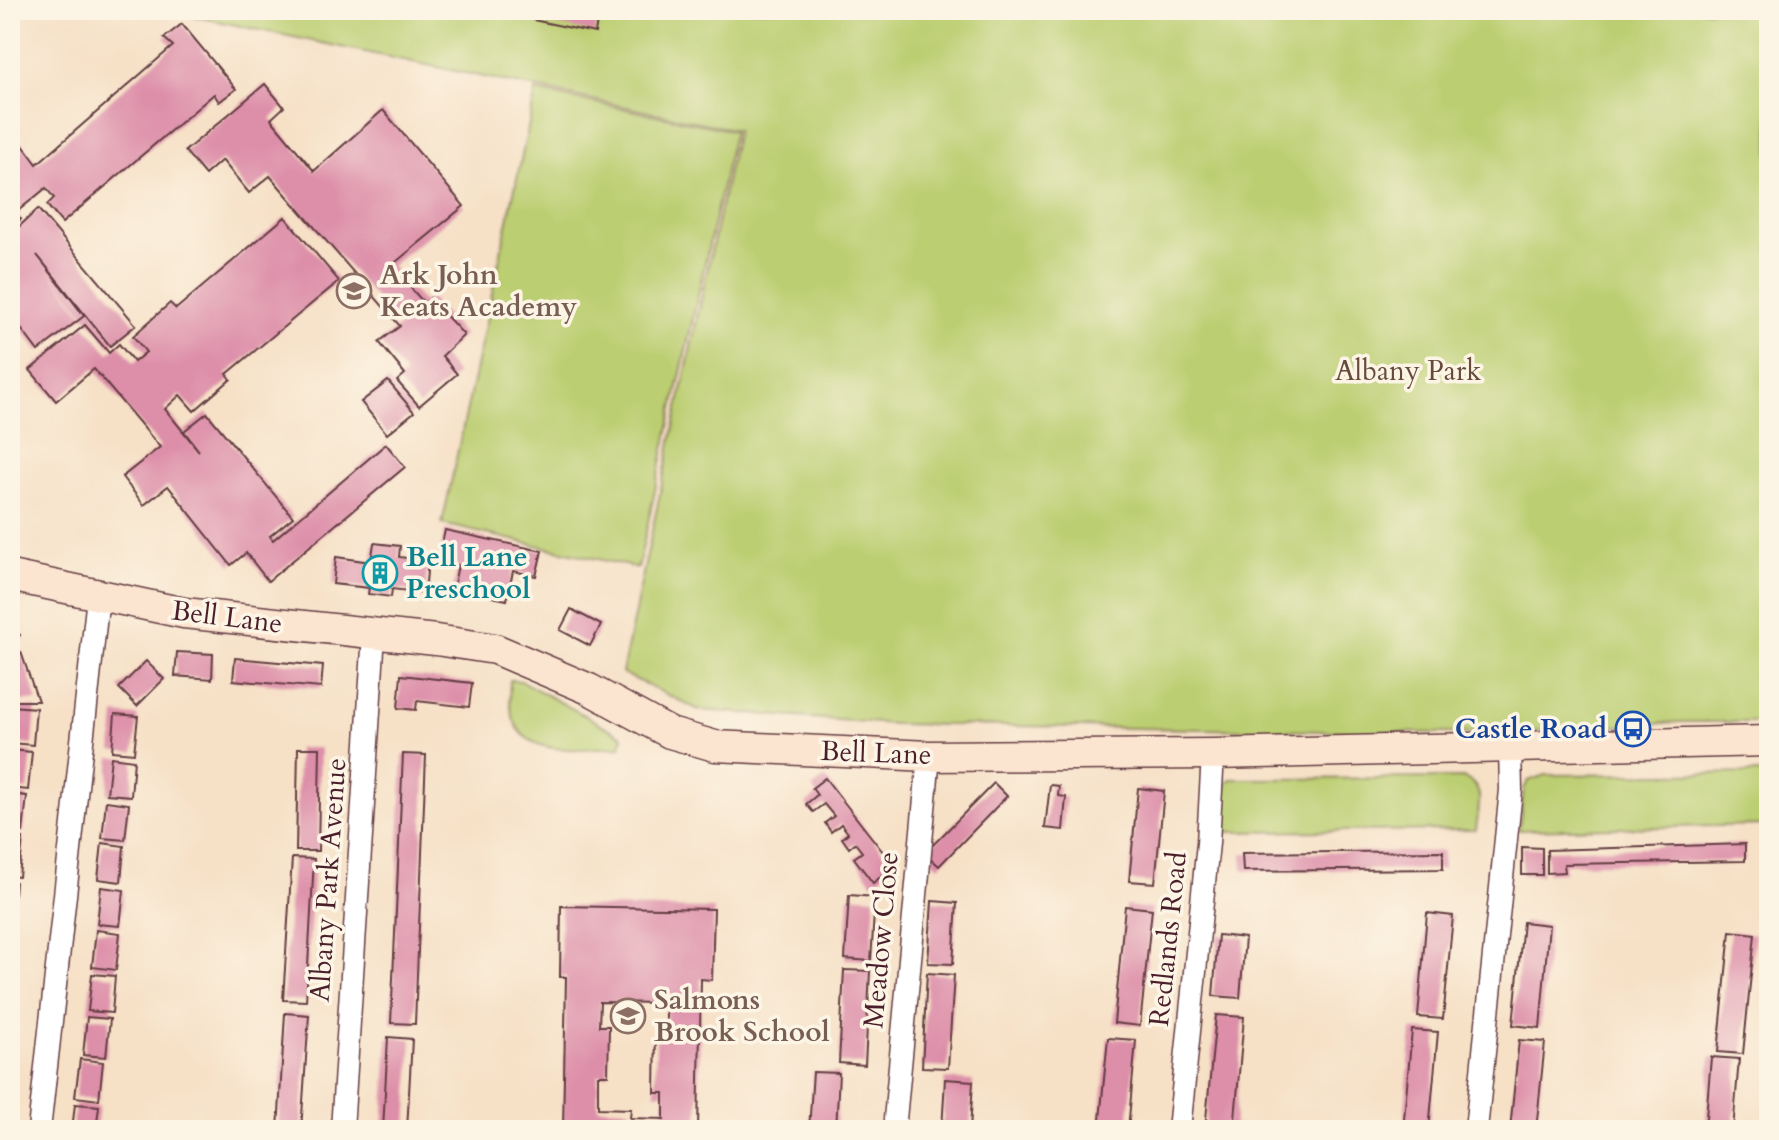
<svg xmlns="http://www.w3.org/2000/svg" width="1779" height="1140" font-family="Cardo,serif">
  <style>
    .green { fill: #bbce71; stroke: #82764e; stroke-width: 2 }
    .building { fill: #dd8ea9; fill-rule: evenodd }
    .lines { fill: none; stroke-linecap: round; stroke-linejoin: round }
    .street-casing { stroke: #643c42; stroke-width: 25 }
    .secondary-casing { stroke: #643c42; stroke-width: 33 }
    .street { stroke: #fff; stroke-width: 22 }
    .secondary { stroke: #fce5d0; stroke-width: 30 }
    .labels { text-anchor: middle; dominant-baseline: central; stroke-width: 7; stroke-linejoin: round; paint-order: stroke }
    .education-label { font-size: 28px; font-weight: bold; fill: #785e54; stroke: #fcf5e5; text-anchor: start }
    .park-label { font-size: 28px; fill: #664b3c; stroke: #fcf5e5 }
    .culture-label { font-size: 28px; font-weight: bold; fill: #0d838f; stroke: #fcf5e5; text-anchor: start }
    .street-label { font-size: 28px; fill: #4a1f2b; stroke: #fcf5e5 }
    .transit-label { font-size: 28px; font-weight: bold; fill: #164399; stroke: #fcf5e5; text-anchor: end }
  </style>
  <rect width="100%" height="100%" fill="#fcf5e5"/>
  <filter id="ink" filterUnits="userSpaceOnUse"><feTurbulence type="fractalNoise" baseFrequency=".0125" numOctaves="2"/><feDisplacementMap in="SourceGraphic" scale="16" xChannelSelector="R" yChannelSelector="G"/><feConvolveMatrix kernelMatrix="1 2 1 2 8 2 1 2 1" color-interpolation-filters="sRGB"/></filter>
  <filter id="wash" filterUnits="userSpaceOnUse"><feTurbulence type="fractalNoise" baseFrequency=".006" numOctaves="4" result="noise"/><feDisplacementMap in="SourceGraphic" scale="32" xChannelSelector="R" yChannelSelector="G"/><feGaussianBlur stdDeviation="1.8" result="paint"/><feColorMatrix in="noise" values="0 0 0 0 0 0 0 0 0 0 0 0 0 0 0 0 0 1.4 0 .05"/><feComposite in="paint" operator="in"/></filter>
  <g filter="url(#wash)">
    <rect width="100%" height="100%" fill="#f6e0c6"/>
    <g class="green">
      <path d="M164 10H1769V722H1680L1498 734 894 724 699 710 622 673 737 130Z"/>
      <path d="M536 91 734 131 638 568 442 524Z"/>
      <path d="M510 680 521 681 623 736 621 747C561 750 503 761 510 680Z"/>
      <path d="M1769 773V825L1519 830 1524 789 1528 781 1546 775Z"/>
      <path d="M1463 778C1487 786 1478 808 1476 830L1216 832 1220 790 1231 779Z"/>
    </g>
    <g id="blocks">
      <g class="building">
        <path d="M535 10H599L595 33 533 20Z"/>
        <path d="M182 24 236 89 219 102 214 94 62 223 47 205 54 198 46 188 19 210 10 199V128L37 164 173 46 164 38Z"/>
        <path d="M265 84 284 107 271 119 314 171 383 110 464 206 391 266 425 304 430 298 464 335 442 356 457 374 419 406 397 381 405 374 379 342 400 326 270 176 249 193 222 160 205 175 185 151Z"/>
        <path d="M10 206 21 219 10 228Z"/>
        <path d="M38 209 136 325 110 346 37 255 84 316 38 351 19 326 10 332V235Z"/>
        <path d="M285 217 339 281 227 374 231 379 194 411 180 395 165 409 199 451 184 431 207 413 293 517 270 536 273 540 386 444 405 467 268 581 246 553 231 565 168 486 144 505 122 477 160 447 94 369 56 401 30 370 85 325 109 353 119 344 134 362 146 352 133 336 170 303 176 309Z"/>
        <path d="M388 381 414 412 387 434 361 402Z"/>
        <path d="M445 530 542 551 536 576 513 571 507 600 453 589 458 565 438 561Z"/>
        <path d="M374 543 400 546 399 557 428 561 425 593 392 589 391 597 368 594 369 588 333 584 336 557 371 562Z"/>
        <path d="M571 609 601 625 590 646 560 630Z"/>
        <path d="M10 628 20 635 10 650Z"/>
        <path d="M21 652 38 701H11L10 656Z"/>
        <path d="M177 652 213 654 212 679 175 676Z"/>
        <path d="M235 658 323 666 321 688 233 680Z"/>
        <path d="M146 661 164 679 137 706 119 688Z"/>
        <path d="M401 675 472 683 469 707 417 701 416 710 398 708Z"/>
        <path d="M11 706 36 708 33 745 10 743Z"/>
        <path d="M115 714 138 716 134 753 112 751Z"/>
        <path d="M298 748H320L318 851H296Z"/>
        <path d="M10 750 32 752 28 790 10 788Z"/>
        <path d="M403 754 426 755 415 1024 391 1023Z"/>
        <path d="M111 757 134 760 131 796 107 794Z"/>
        <path d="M825 778 894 866 873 883 854 858 862 852 855 843 849 848 842 838 848 833 841 824 831 832 825 823 834 816 824 804 813 812 806 804 817 795 812 788Z"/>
        <path d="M994 783 1007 796 939 866 925 853Z"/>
        <path d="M1050 785 1059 786 1058 796 1066 797 1063 830 1045 828Z"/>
        <path d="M1138 788 1164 791 1155 883 1129 881Z"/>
        <path d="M10 794 27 796 23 832 10 831Z"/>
        <path d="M106 801 129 804 125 840 102 838Z"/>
        <path d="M10 837 23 838 19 877 10 876Z"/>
        <path d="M102 843 124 846 121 882 98 879Z"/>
        <path d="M1745 844V861L1564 864 1565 872 1547 873V850Z"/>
        <path d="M1522 847 1542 848V875H1522Z"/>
        <path d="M1443 851V869L1243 871 1242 853Z"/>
        <path d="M292 858 314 859 306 1001 283 1000Z"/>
        <path d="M10 881 15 882 12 918H10Z"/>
        <path d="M101 887 124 890 120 926 97 924Z"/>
        <path d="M849 895 875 897 871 961 845 959Z"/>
        <path d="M932 901 957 903 953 964 928 963Z"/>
        <path d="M561 906 714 909 712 980 701 979 698 1130H563L566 977H560ZM600 1002 666 1003V1029H656L655 1093H664V1119L630 1118 631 1109 598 1108V1075H608L609 1026H599Z"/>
        <path d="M1125 906 1152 909 1140 1026 1114 1023Z"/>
        <path d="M1427 913 1453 916 1443 1019 1418 1017Z"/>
        <path d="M1523 922 1549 925 1540 1028 1513 1025Z"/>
        <path d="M96 930 120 933 116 970 92 967Z"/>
        <path d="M1730 931 1755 934 1743 1054 1718 1052Z"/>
        <path d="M1218 935 1245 938 1240 998 1213 996Z"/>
        <path d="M844 970 870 971 865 1065 839 1063Z"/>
        <path d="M927 973 954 975 948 1068 922 1067Z"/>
        <path d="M92 974 115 976 112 1013 88 1011Z"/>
        <path d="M285 1013 309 1015 301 1130H278Z"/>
        <path d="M1216 1015 1244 1017 1234 1130H1205Z"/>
        <path d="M87 1017 110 1019 106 1057 83 1055Z"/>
        <path d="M1412 1030 1438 1032 1429 1130H1403Z"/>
        <path d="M388 1037 412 1039 407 1130H383Z"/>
        <path d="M1108 1038 1136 1040 1128 1130H1099Z"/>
        <path d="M1519 1040 1545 1042 1536 1130H1510Z"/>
        <path d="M1711 1057 1739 1059 1733 1130H1705Z"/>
        <path d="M80 1059 103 1062 99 1100 75 1097Z"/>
        <path d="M813 1072 839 1073 836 1130H809Z"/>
        <path d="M945 1079 973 1081 970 1130H942Z"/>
        <path d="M75 1104 99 1106 96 1130H72Z"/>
      </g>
    </g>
  </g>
  <g filter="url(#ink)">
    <use href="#blocks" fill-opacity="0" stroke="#643c42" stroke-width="2"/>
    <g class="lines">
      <g class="street-casing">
        <g id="street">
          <path d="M39 1130 98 597"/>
          <path d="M342 1130 374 634"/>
          <path d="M894 1130 929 756"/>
          <path d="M1179 1130 1208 843 1213 754"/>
          <path d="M1476 1130 1511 790 1510 746"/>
        </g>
      </g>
      <g class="secondary-casing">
        <path id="secondary" d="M10 576 184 613 436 640 495 649 589 689 670 733 715 746 929 756 1213 754 1769 741"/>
      </g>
      <use href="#street" class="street"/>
      <use href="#secondary" class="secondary"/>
    </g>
  </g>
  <defs>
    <g id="school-ring" transform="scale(1.8)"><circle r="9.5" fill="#fcf5e5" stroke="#8d6e63" stroke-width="1.5"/><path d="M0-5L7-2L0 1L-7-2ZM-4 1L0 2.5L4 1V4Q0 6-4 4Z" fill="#8d6e63"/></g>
    <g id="building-ring" transform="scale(1.8)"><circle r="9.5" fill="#fcf5e5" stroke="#0f9aa8" stroke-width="1.5"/><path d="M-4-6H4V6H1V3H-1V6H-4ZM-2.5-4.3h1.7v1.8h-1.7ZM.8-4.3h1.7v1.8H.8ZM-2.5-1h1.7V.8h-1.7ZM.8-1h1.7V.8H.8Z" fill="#0f9aa8"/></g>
    <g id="bus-ring" transform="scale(1.8)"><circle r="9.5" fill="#fcf5e5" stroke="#1a4fb4" stroke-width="1.5"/><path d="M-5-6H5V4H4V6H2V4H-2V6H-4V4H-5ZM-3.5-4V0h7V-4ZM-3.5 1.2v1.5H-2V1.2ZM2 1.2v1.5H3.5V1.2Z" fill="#1a4fb4"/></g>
  </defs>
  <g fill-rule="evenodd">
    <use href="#school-ring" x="354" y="291"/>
    <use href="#building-ring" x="380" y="573"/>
    <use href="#bus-ring" x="1633" y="729"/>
    <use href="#school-ring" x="628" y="1016"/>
  </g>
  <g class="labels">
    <g class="education-label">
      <text x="380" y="275">Ark John<tspan x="380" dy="32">Keats Academy</tspan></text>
      <text x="654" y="1000">Salmons<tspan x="654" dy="32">Brook School</tspan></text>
    </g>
    <g class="park-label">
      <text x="1408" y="371">Albany Park</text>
    </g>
    <g class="culture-label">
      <text x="406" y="557">Bell Lane<tspan x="406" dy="32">Preschool</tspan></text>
    </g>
    <g class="street-label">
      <text transform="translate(227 617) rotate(7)">Bell Lane</text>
      <text transform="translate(876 753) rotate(2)">Bell Lane</text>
      <text transform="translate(328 880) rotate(-86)">Albany Park Avenue</text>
      <text transform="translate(1168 939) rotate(-84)">Redlands Road</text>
      <text transform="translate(881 940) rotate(-85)">Meadow Close</text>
    </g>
    <g class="transit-label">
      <text x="1607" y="729">Castle Road</text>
    </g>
  </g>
  <rect width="1779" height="1140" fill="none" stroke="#fcf5e5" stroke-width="40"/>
</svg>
